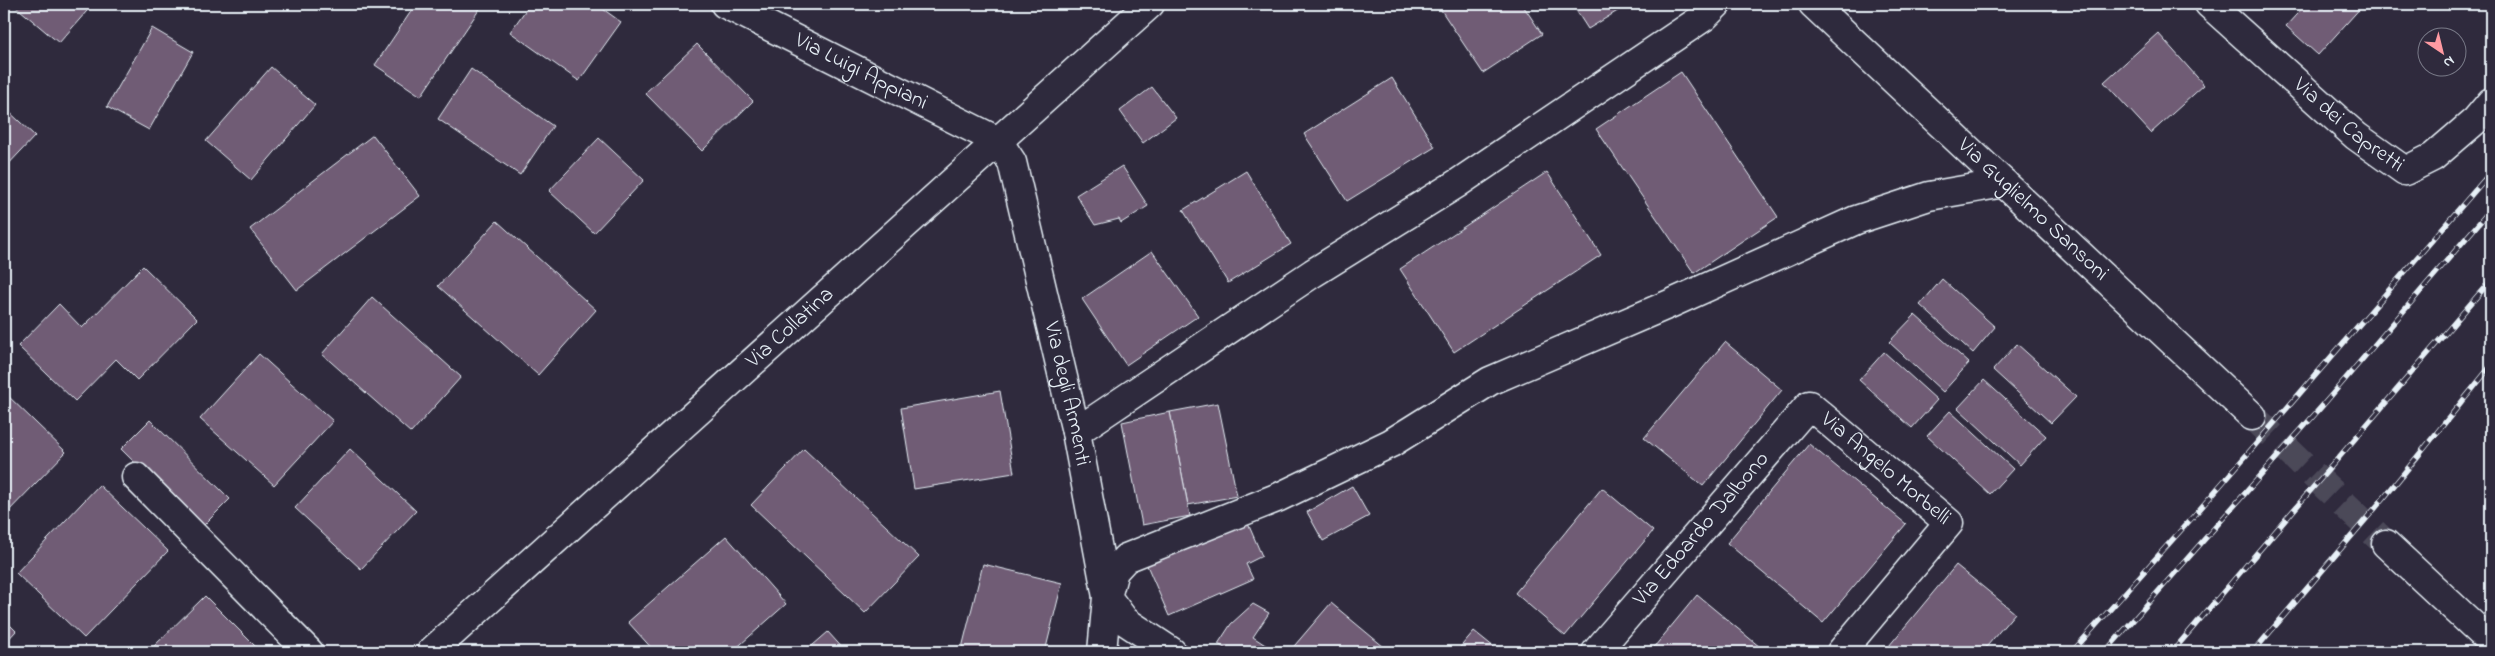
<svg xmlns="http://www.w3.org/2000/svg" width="2495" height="656" font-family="'Indie Flower',sans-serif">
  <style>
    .building { fill: #6f5b74; stroke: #e8f1f8 }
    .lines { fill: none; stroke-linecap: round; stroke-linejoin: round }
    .street-tunnel { stroke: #4b4859; stroke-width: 28; stroke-dasharray: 28 14; stroke-linecap: butt }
    .street-casing { stroke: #e8f1f8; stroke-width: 31 }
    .secondary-casing { stroke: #e8f1f8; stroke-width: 31 }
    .street { stroke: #2f2a3d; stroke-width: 28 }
    .secondary { stroke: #2f2a3d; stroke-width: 28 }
    .rail-casing { stroke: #e8f1f8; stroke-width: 5.5 }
    .rail { stroke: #2f2a3d; stroke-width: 4; stroke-dasharray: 11; stroke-linecap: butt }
    .labels { text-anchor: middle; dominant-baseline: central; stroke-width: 4; stroke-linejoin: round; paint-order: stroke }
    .street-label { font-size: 22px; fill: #e8f1f8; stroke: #2f2a3d }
  </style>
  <rect width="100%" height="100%" fill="#2f2a3d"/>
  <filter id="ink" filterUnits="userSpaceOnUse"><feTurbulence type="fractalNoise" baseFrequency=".02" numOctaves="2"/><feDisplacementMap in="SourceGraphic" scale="10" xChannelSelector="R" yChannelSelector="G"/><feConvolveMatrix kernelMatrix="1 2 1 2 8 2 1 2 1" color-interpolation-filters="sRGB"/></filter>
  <g filter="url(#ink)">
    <g class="building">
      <path d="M13 4H93L59 43Z"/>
      <path d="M416 4H483L421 96 375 65Z"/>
      <path d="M530 4H596L621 22 579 81 510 32Z"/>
      <path d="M1437 4H1522L1542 34 1483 73Z"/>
      <path d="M1572 4H1629L1588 29Z"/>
      <path d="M2306 4H2364L2318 55 2286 26Z"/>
      <path d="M152 28 193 52 149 130 107 107Z"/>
      <path d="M2158 33 2204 85 2151 133 2104 82Z"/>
      <path d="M697 44 753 101 702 151 645 93Z"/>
      <path d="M271 67 315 105 251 180 206 141Z"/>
      <path d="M471 69 553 126 520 175 438 119Z"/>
      <path d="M1681 72 1778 217 1694 273 1596 129Z"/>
      <path d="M1392 78 1435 147 1347 201 1304 134Z"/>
      <path d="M1152 87 1176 118 1143 143 1120 111Z"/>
      <path d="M4 107 35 136 4 169Z"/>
      <path d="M373 135 420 196 297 290 250 229Z"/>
      <path d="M599 138 644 180 594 233 549 191Z"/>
      <path d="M1122 166 1148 206 1121 223 1119 219 1095 225 1076 195Z"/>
      <path d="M1246 171 1291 244 1228 283 1183 210Z"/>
      <path d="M1547 172 1601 255 1454 352 1400 269Z"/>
      <path d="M497 221 596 310 538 375 438 286Z"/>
      <path d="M1152 251 1198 316 1126 365 1082 299Z"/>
      <path d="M143 266 197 319 137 380 116 359 75 401 18 346 59 304 82 328Z"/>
      <path d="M1942 279 1995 327 1973 353 1920 305Z"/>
      <path d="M372 297 461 377 411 433 322 354Z"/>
      <path d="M1915 315 1969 363 1943 392 1889 342Z"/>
      <path d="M1725 342 1782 390 1703 486 1644 438Z"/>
      <path d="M2017 344 2076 397 2051 423 1993 370Z"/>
      <path d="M1884 352 1937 400 1912 428 1859 380Z"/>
      <path d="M259 354 333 421 274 485 200 419Z"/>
      <path d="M1984 380 2046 436 2020 465 1958 408Z"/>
      <path d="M1000 391 1014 473 914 489 901 408Z"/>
      <path d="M4 392 66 452 4 516Z"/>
      <path d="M1218 403 1237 496 1188 505 1170 412Z"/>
      <path d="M1950 411 2013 469 1990 494 1927 436Z"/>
      <path d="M1170 412 1190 516 1142 525 1122 422Z"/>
      <path d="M150 420 230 499 201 528 121 449Z"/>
      <path d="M1809 444 1906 524 1823 623 1727 543Z"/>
      <path d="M350 449 416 511 361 569 295 508Z"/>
      <path d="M804 449 919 557 865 613 751 505Z"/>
      <path d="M99 485 168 551 84 638 16 573Z"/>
      <path d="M1352 486 1369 516 1323 541 1307 512Z"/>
      <path d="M1602 488 1653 531 1565 636 1515 593Z"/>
      <path d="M1246 519 1262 556 1246 564 1253 579 1169 616 1146 563Z"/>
      <path d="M726 536 786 604 732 652H655L628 622Z"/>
      <path d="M983 564 1062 583 1045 652H961Z"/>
      <path d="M1956 565 2015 613 1982 652H1884Z"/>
      <path d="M1697 595 1766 652H1650Z"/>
      <path d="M205 596 261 652H148Z"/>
      <path d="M1331 603 1390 652H1289Z"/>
      <path d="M1253 604 1269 613 1253 637 1270 648 1267 652H1231L1218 644 1231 624Z"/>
      <path d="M4 619 16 631 4 644Z"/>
      <path d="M1474 631 1500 652H1456Z"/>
      <path d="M828 632 846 652H805Z"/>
    </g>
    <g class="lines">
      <path class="street-tunnel" d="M2252 416 2386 544"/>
      <g class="street-casing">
        <g id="street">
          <path id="s1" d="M725 4 998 141 1012 162 1076 432 1107 597 1102 652"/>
          <path id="s2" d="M1813 4 2252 416"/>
          <path id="s3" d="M2209 4 2356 136 2405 171 2433 157 2476 120 2491 102"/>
          <path d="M1076 432 1313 273 1458 183 1704 17 1717 4"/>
          <path d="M136 477 309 652"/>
          <path d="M2386 544 2491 642"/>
          <path d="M1172 652 1125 621 1107 597 1114 571 1126 558 1279 497 1391 443 1490 381 1672 303 1856 220 1929 196 2004 183"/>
          <path id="s4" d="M1596 652 1809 405 1949 523 1841 652"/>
        </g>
      </g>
      <g class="secondary-casing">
        <g id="secondary">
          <path id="s5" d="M431 652 1150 4"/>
        </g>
      </g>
      <use href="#street" class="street"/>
      <use href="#secondary" class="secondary"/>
      <g class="rail-casing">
        <g id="rail">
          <path d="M2072 652 2199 510 2491 172"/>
          <path d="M2105 652 2323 405 2491 209"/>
          <path d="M2172 652 2491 280"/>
          <path d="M2253 652 2383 499 2491 366"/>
        </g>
      </g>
      <use href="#rail" class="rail"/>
    </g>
  </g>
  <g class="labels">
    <g class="street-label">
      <text stroke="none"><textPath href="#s1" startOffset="152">Via Luigi Appiani</textPath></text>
      <text stroke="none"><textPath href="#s3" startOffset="185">Via dei Capretti</textPath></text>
      <text stroke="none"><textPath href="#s2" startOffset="301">Via Guglielmo Sansoni</textPath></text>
      <text stroke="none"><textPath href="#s5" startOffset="484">Via Collatina</textPath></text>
      <text stroke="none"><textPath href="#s1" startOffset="569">Via degli Armenti</textPath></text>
      <text stroke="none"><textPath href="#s4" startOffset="426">Via Angelo Morbelli</textPath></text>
      <text stroke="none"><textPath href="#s4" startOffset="162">Via Edoardo Dalbono</textPath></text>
    </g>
  </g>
  <rect width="2495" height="656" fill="none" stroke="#2f2a3d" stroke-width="20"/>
  <rect x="10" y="10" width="2475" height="636" fill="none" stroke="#e8f1f8" stroke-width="2" filter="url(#ink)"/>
  <g transform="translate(2442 52) rotate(145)"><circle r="24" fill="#2f2a3d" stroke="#797a88"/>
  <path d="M0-4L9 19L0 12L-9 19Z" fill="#ff9aa2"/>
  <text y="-8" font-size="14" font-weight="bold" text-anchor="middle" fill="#e8f1f8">N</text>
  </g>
</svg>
